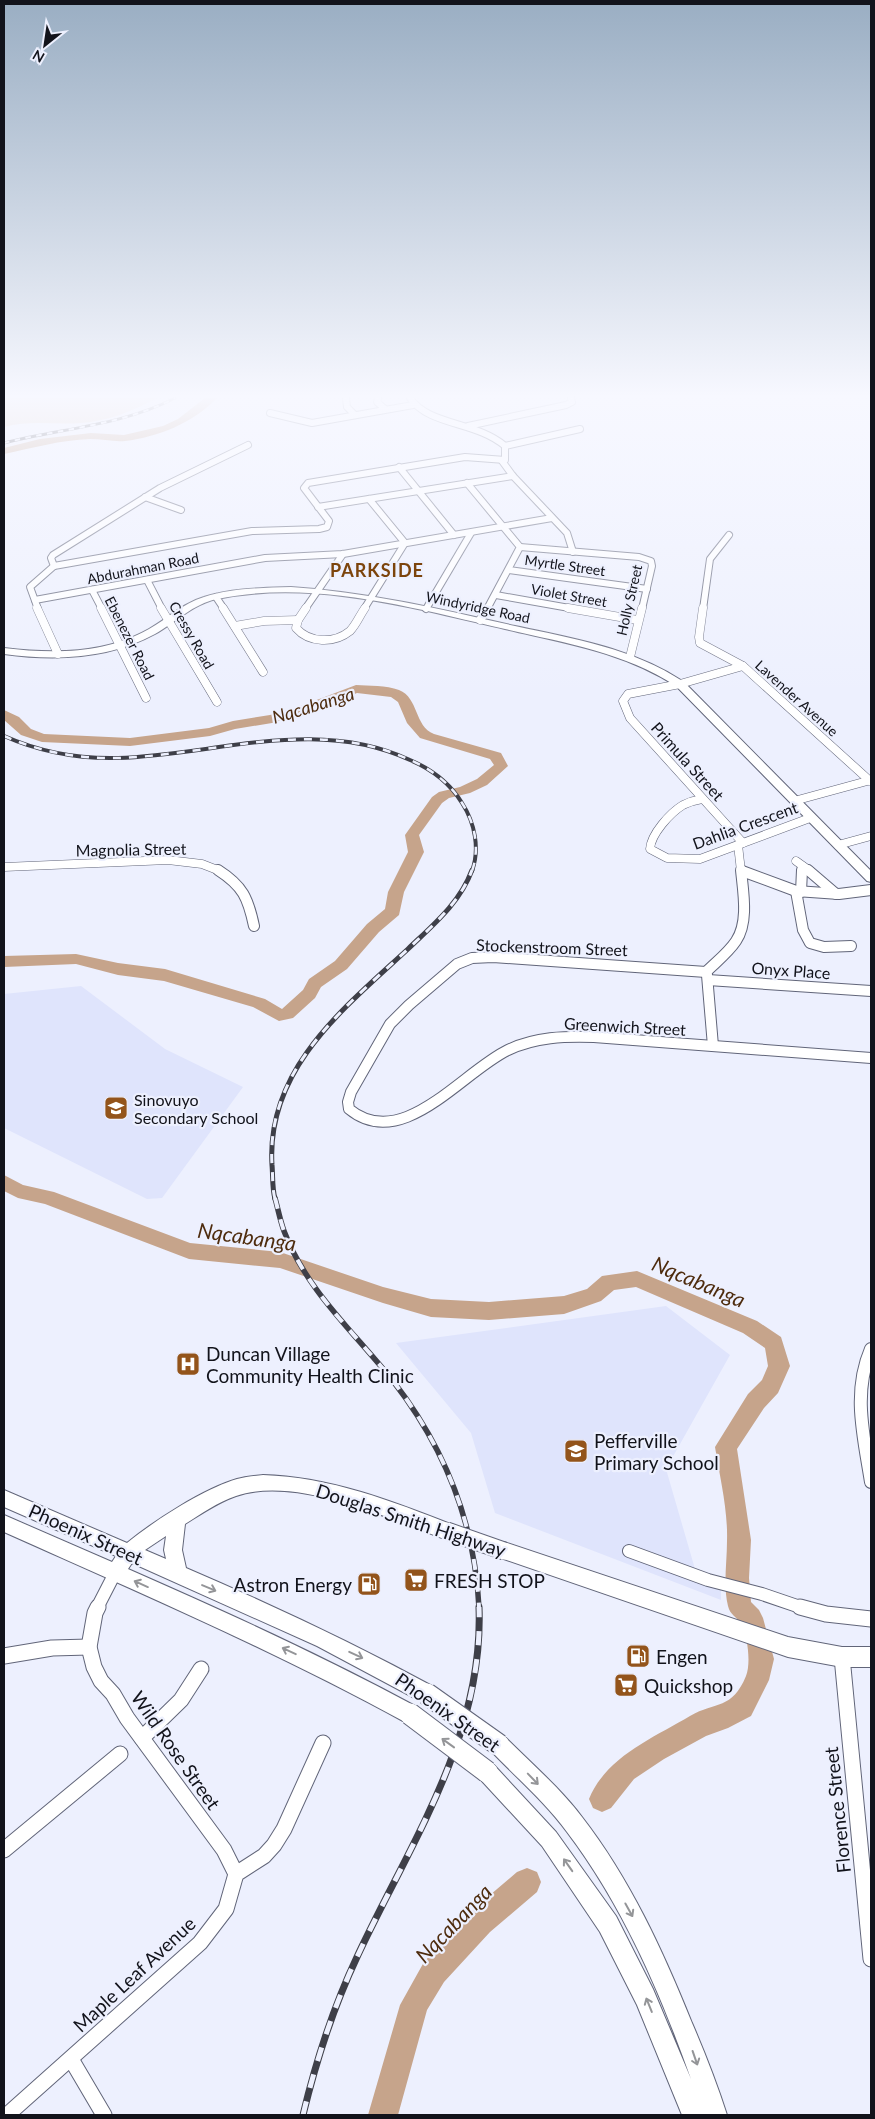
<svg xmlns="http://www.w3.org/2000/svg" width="875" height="2119" font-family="Lato,sans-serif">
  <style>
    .built { fill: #dfe4fc }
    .green { fill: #e3cebe }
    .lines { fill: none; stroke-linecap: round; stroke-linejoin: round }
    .river { fill: #c6a48b; fill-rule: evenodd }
    .street-far4-casing { stroke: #616579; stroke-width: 8 }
    .street-far3-casing { stroke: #616579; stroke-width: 9 }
    .street-far2-casing { stroke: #616579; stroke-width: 12 }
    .street-far1-casing { stroke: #616579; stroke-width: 14 }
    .street-casing { stroke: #616579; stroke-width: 17 }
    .secondary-casing { stroke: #616579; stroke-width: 2 }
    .street-far4 { stroke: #fff; stroke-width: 6 }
    .street-far3 { stroke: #fff; stroke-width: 8 }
    .street-far2 { stroke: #fff; stroke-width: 10 }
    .street-far1 { stroke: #fff; stroke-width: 12 }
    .street { stroke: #fff; stroke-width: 15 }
    .secondary { fill: #fff; fill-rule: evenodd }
    .rail-far4-casing { stroke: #3e3f48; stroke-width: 3 }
    .rail-far3-casing { stroke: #3e3f48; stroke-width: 4 }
    .rail-far2-casing { stroke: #3e3f48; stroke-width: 5 }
    .rail-far1-casing { stroke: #3e3f48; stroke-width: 5.5 }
    .rail-casing { stroke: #3e3f48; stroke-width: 7 }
    .rail-far4 { stroke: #edf0fe; stroke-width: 2; stroke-dasharray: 5.5; stroke-linecap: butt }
    .rail-far3 { stroke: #edf0fe; stroke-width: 2.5; stroke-dasharray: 8; stroke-linecap: butt }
    .rail-far2 { stroke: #edf0fe; stroke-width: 3; stroke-dasharray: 9; stroke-linecap: butt }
    .rail-far1 { stroke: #edf0fe; stroke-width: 4; stroke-dasharray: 11; stroke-linecap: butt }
    .rail { stroke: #edf0fe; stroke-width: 5; stroke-dasharray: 14; stroke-linecap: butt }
    .secondary-bridge-far1-casing { stroke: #616579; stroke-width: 19; stroke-linecap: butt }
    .secondary-bridge-casing { stroke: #616579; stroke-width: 23; stroke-linecap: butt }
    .secondary-bridge-far1 { stroke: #fff; stroke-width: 17 }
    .secondary-bridge { stroke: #fff; stroke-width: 21 }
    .oneway { stroke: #949598 }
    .labels { text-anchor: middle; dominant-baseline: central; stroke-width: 4.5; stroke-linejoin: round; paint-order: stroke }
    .far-street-label { font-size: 14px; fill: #12131b; stroke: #edf0fe }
    .street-label { font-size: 16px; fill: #12131b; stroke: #edf0fe }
    .poi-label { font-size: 16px; fill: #12131b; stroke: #edf0fe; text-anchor: start }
    .far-district-label { font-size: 18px; font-weight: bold; letter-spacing: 1px; fill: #7c440c; stroke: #edf0fe }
    .water-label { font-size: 18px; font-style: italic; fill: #4e2c0e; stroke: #edf0fe }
    .near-poi-label { font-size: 19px; fill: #12131b; stroke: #edf0fe; text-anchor: start }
    .near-street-label { font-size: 19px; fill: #12131b; stroke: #edf0fe }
    .near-water-label { font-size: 21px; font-style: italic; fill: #4e2c0e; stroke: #edf0fe }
  </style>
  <rect width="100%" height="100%" fill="#edf0fe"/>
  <g class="built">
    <path d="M81 986 165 1049 243 1087 162 1198 147 1199 4 1128V994Z"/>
    <path d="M666 1306 730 1355 666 1469 695 1569 721 1583V1600L495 1513 471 1433 396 1343Z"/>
  </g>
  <path class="green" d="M4 398H157C133 411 108 421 81 423 55 425 29 420 4 427Z"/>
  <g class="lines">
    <g class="river">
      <path d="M205 398H217C193 423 158 437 125 441 114 442 102 439 90 439 61 440 32 448 4 454V448L40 439 91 433 124 435 163 426 178 419Z"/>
      <path d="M356 685C369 686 386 685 399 690 419 698 414 726 434 734L501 753 508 766 487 785 470 793 449 798 442 803 419 835 424 852 404 892 399 915 379 932 347 969 321 987 315 998 293 1018 279 1021 253 1007 164 981 118 975 76 964 4 967V956L76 954 118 963 165 969 265 999 282 1009 303 990 309 979 335 961 367 924 385 909 388 892 408 852 405 835 432 797 439 792 460 787 477 779 494 765 490 759 420 738 407 723 398 702 391 697 357 693 311 712 272 723 235 729 210 736 130 746 42 742 21 735 4 720V710L19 717 31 729 44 734 130 738 209 728 233 721 270 715 301 706Z"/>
      <path d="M4 1175 23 1185 54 1192 190 1243 280 1252 383 1287 431 1299 489 1302 564 1296 587 1289 602 1276 637 1271 757 1321 781 1337 790 1366 778 1393 764 1408 737 1449 751 1540 749 1578 751 1602 759 1610 763 1618 774 1659 769 1680 751 1716 728 1728 706 1736 664 1759 634 1779 611 1808 602 1812 593 1808 589 1799C606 1757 653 1738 690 1716 716 1701 732 1710 746 1676 751 1663 748 1637 741 1624 737 1617 730 1615 728 1606 723 1585 727 1563 727 1541 728 1510 720 1478 715 1447L748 1394 762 1380 768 1366 765 1348 743 1333 636 1287 614 1290 601 1301 564 1314 489 1320 431 1317 383 1303 280 1268 189 1259 45 1204 18 1198 4 1191Z"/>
      <path d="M527 1868 537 1872 541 1882 537 1892 490 1932 444 1982 427 2010 398 2115H368L400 2005 424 1962 470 1912 517 1872Z"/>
    </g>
    <g class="street-far4-casing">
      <g id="street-far4">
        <path d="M346 398 347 407 355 415"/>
        <path d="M378 398 377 402 385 409"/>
        <path d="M270 413 312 423 413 405"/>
        <path d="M468 426 566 405 572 402 571 398"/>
        <path d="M505 446 580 429"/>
        <path d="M502 461 513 476 567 533 573 552"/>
        <path d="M399 467 454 535"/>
        <path d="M467 483 520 547 487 609"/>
        <path d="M145 497 181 510"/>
        <path d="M318 507 513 476"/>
        <path d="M520 547 639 557 651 561 652 566 642 609"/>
        <path d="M54 566 252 531 319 529 327 527 329 521 304 488 308 483 465 457 505 460V446C476 421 429 426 410 398"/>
        <path d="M54 566 51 558 53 555 160 488 248 445"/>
        <path d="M509 570 647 589"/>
        <path d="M147 580 162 609"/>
        <path d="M92 590 102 609"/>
        <path d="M496 595 575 609"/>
        <path d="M216 597 224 609"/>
        <path d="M35 600 265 558 343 554 552 518"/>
        <path d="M38 609 30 587 54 566"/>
        <path d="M305 609 343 554"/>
        <path d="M364 609 405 543 369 499"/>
        <path d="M426 609 471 533"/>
        <path d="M703 609 710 559 729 535"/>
      </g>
    </g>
    <g class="street-far3-casing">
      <g id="street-far3">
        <path d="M37 608 58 654"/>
        <path d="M101 608 146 698"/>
        <path d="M161 608 217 702"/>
        <path d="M223 608 263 672"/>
        <path d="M306 608 298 620 296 628C309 643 334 644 350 631 356 625 360 615 365 608"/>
        <path d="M568 608 637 620"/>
        <path d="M703 608 699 637 700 643 743 666 870 781"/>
        <path d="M480 620 488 608"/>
        <path d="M235 626 264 621 298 620"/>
        <path d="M630 657 642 608"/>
        <path d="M743 666 680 684 628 694 623 701 630 718 743 843"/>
        <path d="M702 799C696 800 689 802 683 805 670 813 651 834 650 849L667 858 700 859 810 818"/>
        <path d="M794 801 871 780"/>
        <path d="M738 845 741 871"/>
        <path d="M838 845 871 836"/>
        <path d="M796 861 810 871"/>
        <path d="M4 867 168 860 202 864 220 871"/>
        <path d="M802 871V866"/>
      </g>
    </g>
    <g class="street-far2-casing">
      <g id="street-far2">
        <path d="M218 870C243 886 248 898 254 926"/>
        <path d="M808 870 836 894"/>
        <path d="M742 871 796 891 839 894 871 890"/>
        <path d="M796 891 803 930 810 943 824 947 851 946"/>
        <path d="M801 892 802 870"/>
        <path d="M706 972 493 957 472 958 457 964 409 1005 390 1024 351 1092 348 1102 349 1109C402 1153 462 1072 508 1050 535 1037 565 1036 594 1037L871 1058"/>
        <path d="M706 972C716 962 728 953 736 941 749 922 743 891 741 870"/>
        <path d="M707 975 713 1046"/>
        <path d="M708 980 871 991"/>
      </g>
    </g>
    <g class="street-far1-casing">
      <g id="street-far1">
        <path d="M871 1349C852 1393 864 1437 871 1482"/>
        <path d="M629 1551 708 1580 762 1594 803 1608"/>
        <path d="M97 1608 115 1573"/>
      </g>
    </g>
    <g class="street-casing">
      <g id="street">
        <path d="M98 1607 95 1613 89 1647 94 1667 101 1681 113 1694 127 1718 224 1850 236 1874"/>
        <path d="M800 1607 826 1614 871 1619"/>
        <path d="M4 1656 52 1648 89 1647"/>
        <path d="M842 1657 871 1959"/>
        <path d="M142 1738 181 1700 201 1669"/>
        <path d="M4 1850 120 1754"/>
        <path d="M71 2059 104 2115"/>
        <path d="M7 2115 200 1943 226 1909 236 1874 264 1856 274 1845 284 1829 323 1743"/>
      </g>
    </g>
    <g class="secondary-casing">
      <g id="secondary">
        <path d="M291 587C367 592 440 609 515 626 575 639 632 648 684 682L871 871V882L867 881 676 686C624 652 565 643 505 629 413 608 312 579 217 599 193 604 176 622 155 634 109 659 54 661 4 654V648C53 654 105 654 149 629 167 619 183 603 204 597 232 588 262 588 291 587Z"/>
        <path d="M263 1475C330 1477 392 1501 453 1525L456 1531 453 1537 447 1540C390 1519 296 1475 236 1496 218 1502 201 1514 185 1524L182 1550 186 1568C270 1604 353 1643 434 1687L437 1694 434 1701 427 1704 420 1701 317 1646 132 1563 128 1569C226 1612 323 1656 417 1707L420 1714 417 1721 410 1724 403 1721C273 1650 138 1592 4 1532V1515L112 1562 116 1556 4 1507V1490L127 1543C154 1521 203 1489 237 1479 245 1477 255 1476 263 1475ZM166 1536 164 1550 166 1559 145 1550Z"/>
        <path d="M504 1542 788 1637 842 1647H871V1667H842L788 1657 498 1557 495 1551 498 1545Z"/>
        <path d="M499 1735 506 1738C532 1764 560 1788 582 1817 630 1879 663 1951 692 2023 705 2053 717 2084 727 2115H682L637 2005 600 1932 542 1846 480 1779 477 1772 480 1765 487 1762 494 1765 556 1832 616 1916 653 1989 691 2079C660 1992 623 1906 567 1832 546 1803 517 1778 492 1752L489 1745 492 1738Z"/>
      </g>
    </g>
    <use href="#street-far4" class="street-far4"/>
    <use href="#street-far3" class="street-far3"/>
    <use href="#street-far2" class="street-far2"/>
    <use href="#street-far1" class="street-far1"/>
    <use href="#street" class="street"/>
    <use href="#secondary" class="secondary"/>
    <g class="rail-far4-casing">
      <path id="rail-far4" d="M4 443C62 428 121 426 175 398"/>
    </g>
    <g class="rail-far3-casing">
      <path id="rail-far3" d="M4 736C40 752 79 759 118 758 216 755 316 716 410 760 431 769 450 783 462 803 475 823 480 849 472 871"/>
    </g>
    <g class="rail-far2-casing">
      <path id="rail-far2" d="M275 1199C272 1188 273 1176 272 1165 266 1069 344 1008 408 949 433 925 460 903 472 870"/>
    </g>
    <g class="rail-far1-casing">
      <path id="rail-far1" d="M275 1198C278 1209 280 1220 284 1231 306 1290 355 1333 393 1381 445 1448 475 1524 479 1608"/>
    </g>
    <g class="rail-casing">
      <path id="rail" d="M303 2115C316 2061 333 2008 357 1957 409 1845 484 1737 479 1607"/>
    </g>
    <use href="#rail-far4" class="rail-far4"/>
    <use href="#rail-far3" class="rail-far3"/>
    <use href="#rail-far2" class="rail-far2"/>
    <use href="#rail-far1" class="rail-far1"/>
    <use href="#rail" class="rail"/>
    <g class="secondary-bridge-far1-casing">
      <path id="secondary-bridge-far1" d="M447 1531 504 1551"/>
    </g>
    <g class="secondary-bridge-casing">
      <g id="secondary-bridge">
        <path d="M427 1694 499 1745"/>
        <path d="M410 1714 487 1772"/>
      </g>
    </g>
    <use href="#secondary-bridge-far1" class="secondary-bridge-far1"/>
    <use href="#secondary-bridge" class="secondary-bridge"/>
  </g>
  <defs><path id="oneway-shaft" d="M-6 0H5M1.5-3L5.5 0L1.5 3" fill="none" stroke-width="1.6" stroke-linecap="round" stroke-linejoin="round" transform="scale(1.25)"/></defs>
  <g class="oneway">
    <use href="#oneway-shaft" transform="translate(141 1584) rotate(-156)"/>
    <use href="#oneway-shaft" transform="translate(209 1588) rotate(23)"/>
    <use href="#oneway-shaft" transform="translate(289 1651) rotate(-155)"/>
    <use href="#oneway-shaft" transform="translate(356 1655) rotate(25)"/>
    <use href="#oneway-shaft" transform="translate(448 1743) rotate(-144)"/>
    <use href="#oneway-shaft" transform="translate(533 1779) rotate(46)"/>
    <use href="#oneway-shaft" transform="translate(568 1865) rotate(-125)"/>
    <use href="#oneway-shaft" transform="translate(629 1910) rotate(61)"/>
    <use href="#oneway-shaft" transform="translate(649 2005) rotate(-112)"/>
    <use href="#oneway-shaft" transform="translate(695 2058) rotate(71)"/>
  </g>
  <linearGradient id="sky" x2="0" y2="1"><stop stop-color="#9aaec3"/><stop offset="0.57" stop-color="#f7f8ff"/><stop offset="1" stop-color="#f7f8ff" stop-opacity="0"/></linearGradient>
  <rect width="875" height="695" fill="url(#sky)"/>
  <defs>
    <g id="school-square" transform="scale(1.25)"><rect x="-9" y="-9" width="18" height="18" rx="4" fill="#93541b" stroke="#edf0fe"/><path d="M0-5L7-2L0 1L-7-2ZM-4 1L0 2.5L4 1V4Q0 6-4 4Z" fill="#fff"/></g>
    <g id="hospital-square" transform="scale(1.25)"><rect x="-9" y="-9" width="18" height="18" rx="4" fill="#93541b" stroke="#edf0fe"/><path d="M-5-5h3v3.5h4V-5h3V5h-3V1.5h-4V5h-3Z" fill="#fff"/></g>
    <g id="supermarket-square" transform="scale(1.25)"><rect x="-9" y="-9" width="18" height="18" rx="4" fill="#93541b" stroke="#edf0fe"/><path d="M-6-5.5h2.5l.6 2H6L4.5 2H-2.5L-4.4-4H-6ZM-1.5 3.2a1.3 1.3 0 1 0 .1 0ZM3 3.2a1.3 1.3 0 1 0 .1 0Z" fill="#fff"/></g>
    <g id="fuel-square" transform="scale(1.25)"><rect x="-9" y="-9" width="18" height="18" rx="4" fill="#93541b" stroke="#edf0fe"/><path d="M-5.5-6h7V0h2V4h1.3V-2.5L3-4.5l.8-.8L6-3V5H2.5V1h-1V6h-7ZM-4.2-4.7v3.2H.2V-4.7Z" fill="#fff"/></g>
  </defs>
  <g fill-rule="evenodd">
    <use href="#school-square" x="116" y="1108"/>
    <use href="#hospital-square" x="188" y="1364"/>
    <use href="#school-square" x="576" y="1451"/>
    <use href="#supermarket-square" x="416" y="1580"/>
    <use href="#fuel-square" x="369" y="1584"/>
    <use href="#fuel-square" x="638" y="1656"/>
    <use href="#supermarket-square" x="626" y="1685"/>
  </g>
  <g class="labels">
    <g class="far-street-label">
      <text transform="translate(565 565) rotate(8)">Myrtle Street</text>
      <text transform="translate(143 568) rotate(-11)">Abdurahman Road</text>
      <text transform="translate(569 595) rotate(10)">Violet Street</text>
      <text transform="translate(629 600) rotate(-77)">Holly Street</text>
      <text transform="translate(478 607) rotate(12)">Windyridge Road</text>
      <text transform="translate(192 635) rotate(60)">Cressy Road</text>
      <text transform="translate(130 638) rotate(63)">Ebenezer Road</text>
      <text transform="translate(797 698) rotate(42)">Lavender Avenue</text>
    </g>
    <g class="street-label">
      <text transform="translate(688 761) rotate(48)">Primula Street</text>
      <text transform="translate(745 825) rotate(-20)">Dahlia Crescent</text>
      <text transform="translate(131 849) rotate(-1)">Magnolia Street</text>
      <text transform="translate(552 947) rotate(2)">Stockenstroom Street</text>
      <text transform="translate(791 970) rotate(4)">Onyx Place</text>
      <text transform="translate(625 1026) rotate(3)">Greenwich Street</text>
    </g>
    <g class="poi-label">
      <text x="134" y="1099">Sinovuyo<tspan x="134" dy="18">Secondary School</tspan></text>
    </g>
    <g class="far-district-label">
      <text x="377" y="570">PARKSIDE</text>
    </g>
    <g class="water-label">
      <text transform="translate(313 705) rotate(-17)">Nqcabanga</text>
    </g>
    <g class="near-poi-label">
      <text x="206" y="1353">Duncan Village<tspan x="206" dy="22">Community Health Clinic</tspan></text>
      <text x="594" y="1440">Pefferville<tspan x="594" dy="22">Primary School</tspan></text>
      <text x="434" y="1580">FRESH STOP</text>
      <text x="352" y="1584" text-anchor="end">Astron Energy</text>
      <text x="656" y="1656">Engen</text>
      <text x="644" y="1685">Quickshop</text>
    </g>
    <g class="near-street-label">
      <text transform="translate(411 1520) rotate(18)">Douglas Smith Highway</text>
      <text transform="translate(86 1534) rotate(24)">Phoenix Street</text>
      <text transform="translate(448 1712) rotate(35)">Phoenix Street</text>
      <text transform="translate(176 1750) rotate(55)">Wild Rose Street</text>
      <text transform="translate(837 1810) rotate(-96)">Florence Street</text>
      <text transform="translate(134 1974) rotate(-43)">Maple Leaf Avenue</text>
    </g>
    <g class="near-water-label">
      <text transform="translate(247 1236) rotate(8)">Nqcabanga</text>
      <text transform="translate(699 1281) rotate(23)">Nqcabanga</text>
      <text transform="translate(453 1923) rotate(-46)">Nqcabanga</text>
    </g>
  </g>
  <rect width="875" height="2119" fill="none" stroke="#12131b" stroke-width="10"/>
  <g transform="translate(45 45) rotate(210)" stroke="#edf0fe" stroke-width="4" paint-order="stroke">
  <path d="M0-4L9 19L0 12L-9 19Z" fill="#12131b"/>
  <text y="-8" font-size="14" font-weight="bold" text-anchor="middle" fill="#12131b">N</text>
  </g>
</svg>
